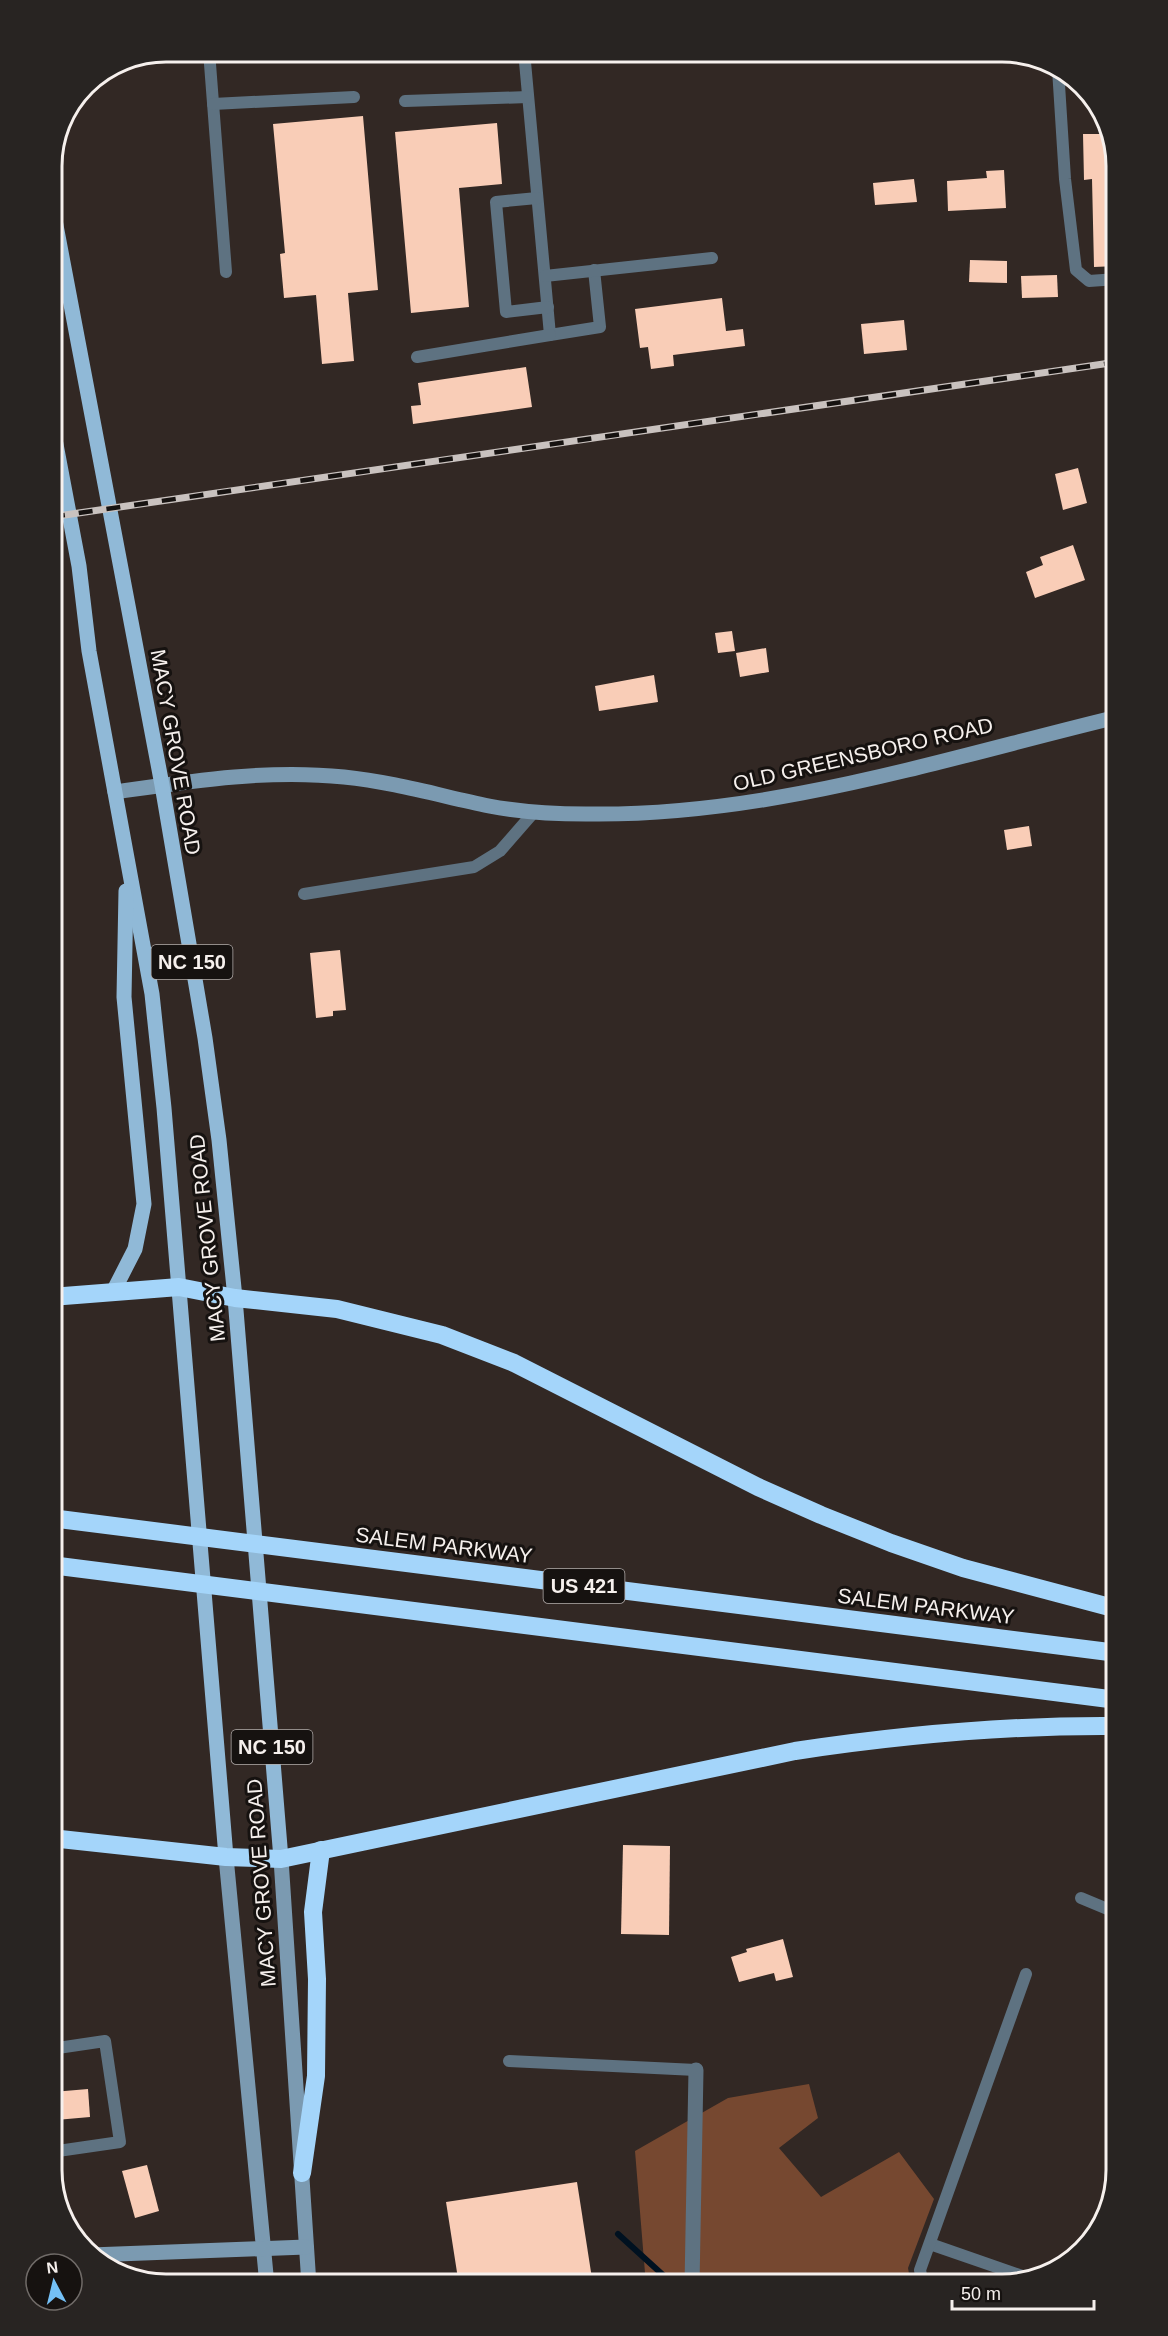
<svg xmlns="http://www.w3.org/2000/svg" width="1168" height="2336" font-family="Arial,sans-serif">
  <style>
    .forest { fill: #764830 }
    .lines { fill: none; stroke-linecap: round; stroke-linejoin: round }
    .stream { stroke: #001120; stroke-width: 6 }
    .building { fill: #f9cdb7 }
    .lane { stroke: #5e7281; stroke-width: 12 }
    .street { stroke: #5e7281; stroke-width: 15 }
    .secondary { stroke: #7b9ab1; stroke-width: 15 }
    .primary { stroke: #90b9d7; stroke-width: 15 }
    .highway { stroke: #a4d5fa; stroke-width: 18 }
    .rail-casing { stroke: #c9c2bf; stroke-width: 7 }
    .rail { stroke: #161210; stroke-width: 4.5; stroke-dasharray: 14; stroke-linecap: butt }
    .labels { text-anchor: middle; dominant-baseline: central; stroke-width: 6; stroke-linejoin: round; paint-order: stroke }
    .shield { fill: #161210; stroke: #b3adab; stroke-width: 1.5 }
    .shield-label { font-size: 20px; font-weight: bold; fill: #f6f0ed }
    .street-label { font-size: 21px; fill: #f6f0ed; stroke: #161210 }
    .rim { fill: none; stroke: #f6f0ed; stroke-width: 3 }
  </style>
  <rect width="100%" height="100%" fill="#322824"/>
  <path class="forest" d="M809 2084 818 2118 779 2148 821 2197 899 2152 934 2199 908 2268 911 2285H646L635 2151 728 2098Z"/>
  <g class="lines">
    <path class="stream" d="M618 2234 674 2285"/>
  </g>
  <g class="building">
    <path d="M363 116 378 290 348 293 354 361 322 364 316 295 284 298 280 254 285 253 273 124Z"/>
    <path d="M497 123 502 184 459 188 469 307 411 313 395 132Z"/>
    <path d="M1083 134H1111L1117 166V266L1094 267 1092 179 1084 180Z"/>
    <path d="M1004 170 1006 208 948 211 947 181 987 178 986 171Z"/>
    <path d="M914 179 917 202 875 205 873 183Z"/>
    <path d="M970 260 1007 261V283L969 282Z"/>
    <path d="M1057 275 1058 297 1022 298 1021 276Z"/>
    <path d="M722 298 726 331 743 329 745 346 673 355 674 366 651 369 648 347 640 348 635 309Z"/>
    <path d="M904 320 907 350 864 354 861 324Z"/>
    <path d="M526 367 532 407 413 424 411 406 421 405 418 383Z"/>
    <path d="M1078 468 1087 503 1063 510 1055 474Z"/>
    <path d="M1073 545 1085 580 1035 598 1026 572 1043 565 1040 557Z"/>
    <path d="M732 631 735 651 718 653 715 633Z"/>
    <path d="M766 648 769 672 740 677 736 653Z"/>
    <path d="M654 675 658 702 599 711 595 686Z"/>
    <path d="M1029 826 1032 846 1007 850 1004 830Z"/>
    <path d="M340 950 346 1010 333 1011V1016L316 1018 310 953Z"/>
    <path d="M623 1845 670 1846 669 1935 621 1934Z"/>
    <path d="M783 1939 793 1977 776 1981 774 1973 739 1982 731 1957 747 1952 746 1949Z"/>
    <path d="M88 2089 90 2117 56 2120 53 2092Z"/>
    <path d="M147 2165 159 2211 135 2218 122 2171Z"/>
    <path d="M577 2182 593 2285H459L446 2202Z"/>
  </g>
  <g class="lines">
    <g class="lane">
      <path d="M209 51 226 272"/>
      <path d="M524 51 550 335 600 327 594 270"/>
      <path d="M1058 69 1065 179 1076 270 1089 281 1117 279"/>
      <path d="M405 101 528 97"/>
      <path d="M213 104 354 97"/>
      <path d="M537 198 496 202 506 312 548 307"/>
      <path d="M545 276 712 258"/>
      <path d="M417 357 550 335"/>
      <path d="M304 894 474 867 500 851 534 812"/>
      <path d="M1081 1898 1117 1913"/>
      <path d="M509 2061 696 2070"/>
      <path d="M51 2152 120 2142 105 2041 51 2049"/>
      <path d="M930 2244 1031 2279"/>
      <path d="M923 2285 920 2270 1026 1974"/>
    </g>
    <path class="street" d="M692 2285 696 2070"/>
    <g class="secondary">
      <path d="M115 792C191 781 267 769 344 777 393 782 441 796 489 806 521 812 554 814 586 814 767 817 943 759 1117 717"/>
      <path d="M226 1857 267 2285"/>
      <path d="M281 1859 309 2285"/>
      <path d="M91 2255 306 2247"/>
    </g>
    <g class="primary">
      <path d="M51 199 162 785 205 1038 219 1140 235 1298 281 1859"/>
      <path d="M51 418 79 566 89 651 152 994 164 1108 226 1857"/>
      <path d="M113 1292 135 1249 144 1204 124 997 126 891"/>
    </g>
    <g class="highway">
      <path d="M51 1297 179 1287 235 1298 337 1309 442 1335 514 1363 758 1487 821 1515 891 1543 963 1568 1117 1609"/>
      <path d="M51 1518 1117 1653"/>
      <path d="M51 1565 1117 1700"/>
      <path d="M51 1838 226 1857 281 1859 795 1751C901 1735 1009 1725 1117 1726"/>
      <path d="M302 2173 316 2076 317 1979 313 1912 321 1850"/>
    </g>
    <g class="rail-casing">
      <path id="rail" d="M51 517 1117 362"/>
    </g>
    <use href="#rail" class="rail"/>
  </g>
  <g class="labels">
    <g class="shield">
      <rect x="151.5" y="945" width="81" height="34" rx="4.5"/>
      <rect x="543.5" y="1569" width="81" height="34" rx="4.5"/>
      <rect x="231.5" y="1730" width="81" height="34" rx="4.5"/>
    </g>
    <g class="shield-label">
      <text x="192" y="962">NC 150</text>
      <text x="584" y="1586">US 421</text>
      <text x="272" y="1747">NC 150</text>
    </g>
    <g class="street-label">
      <text transform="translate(176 752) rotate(80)">MACY GROVE ROAD</text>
      <text transform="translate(863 754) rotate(-13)">OLD GREENSBORO ROAD</text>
      <text transform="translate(207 1238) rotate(-96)">MACY GROVE ROAD</text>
      <text transform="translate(444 1545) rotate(7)">SALEM PARKWAY</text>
      <text transform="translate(926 1606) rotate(7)">SALEM PARKWAY</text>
      <text transform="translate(261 1883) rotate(-94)">MACY GROVE ROAD</text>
    </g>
  </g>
  <path d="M0 0H1168V2336H0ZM166 62H1002A104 104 0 0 1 1106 166V2170A104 104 0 0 1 1002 2274H166A104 104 0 0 1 62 2170V166A104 104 0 0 1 166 62Z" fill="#282422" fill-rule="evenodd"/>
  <path class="rim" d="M166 62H1002A104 104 0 0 1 1106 166V2170A104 104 0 0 1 1002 2274H166A104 104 0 0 1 62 2170V166A104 104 0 0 1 166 62Z"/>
  <g transform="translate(54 2282) rotate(353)"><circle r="28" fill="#161210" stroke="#706b68" stroke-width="1.5"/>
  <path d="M0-4.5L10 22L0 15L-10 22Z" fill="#74c0f6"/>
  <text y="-9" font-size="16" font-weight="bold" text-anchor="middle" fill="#f6f0ed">N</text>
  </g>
  <path d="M952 2300v9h142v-9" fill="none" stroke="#f6f0ed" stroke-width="3"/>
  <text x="961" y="2300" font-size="18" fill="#f6f0ed" stroke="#161210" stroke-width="4.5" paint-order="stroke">50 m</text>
</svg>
